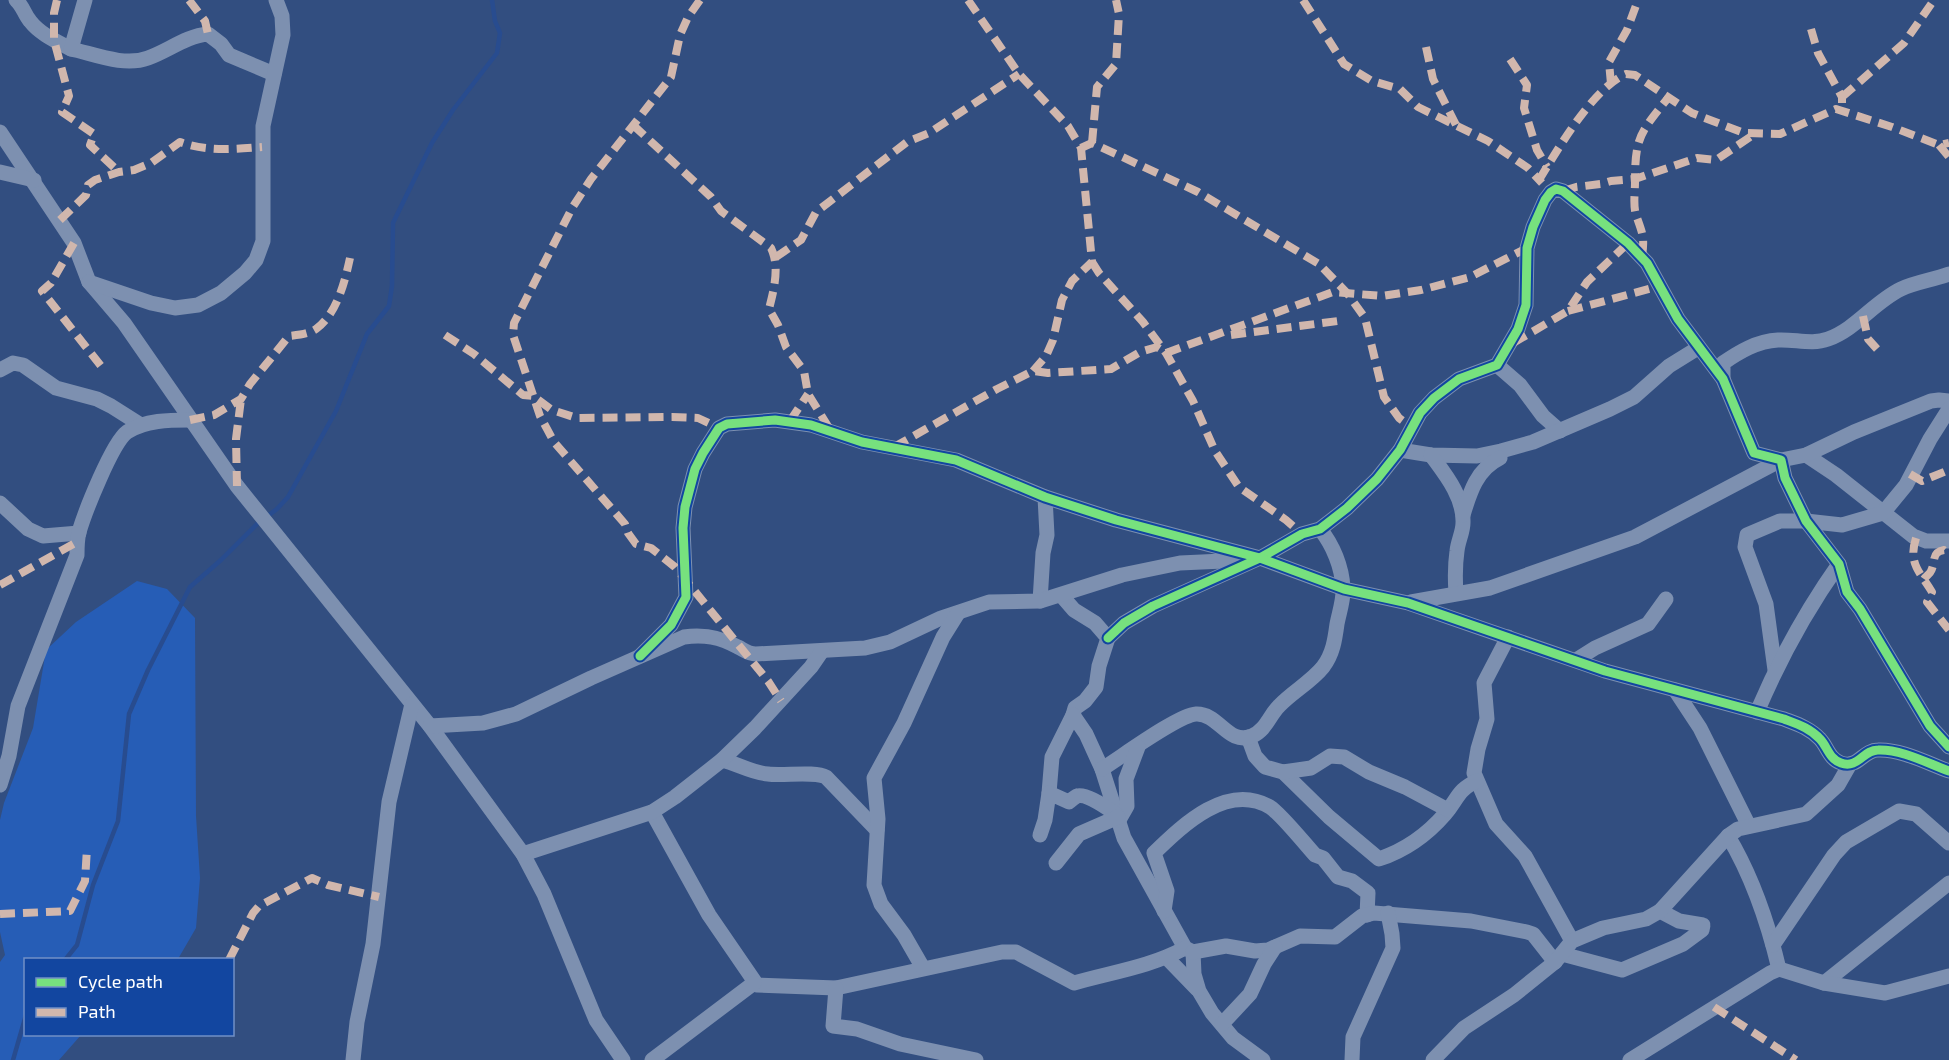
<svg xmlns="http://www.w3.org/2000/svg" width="1949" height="1060" font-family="'Exo 2',sans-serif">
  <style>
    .green { fill: #265db6 }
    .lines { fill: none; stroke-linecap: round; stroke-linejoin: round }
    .stream { stroke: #284c8f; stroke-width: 4.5 }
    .street { stroke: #7d90b0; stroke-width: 15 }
    .quiet { stroke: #d1b7ad; stroke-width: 8; stroke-dasharray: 15 8; stroke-linecap: butt }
    .cycleway-casing { stroke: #1246a0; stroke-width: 13 }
    .cycleway { stroke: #77e17e; stroke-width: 9 }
  </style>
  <rect width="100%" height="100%" fill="#324e80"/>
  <path class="green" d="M137 581 167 589 195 618 196 816 200 878 196 928 178 959 26 960V1034L81 1035 59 1060H0V962L5 955 0 932V820L4 803 33 728 46 650 76 622Z"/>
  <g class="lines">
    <g class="stream">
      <path d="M65 960 77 945 93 885 118 821 129 714 148 670 190 587 221 560 257 524 277 509 288 497 336 411 367 334 389 306 392 286 393 223 432 143 453 110 497 53 500 33 495 21 492 0"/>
      <path d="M13 1060 26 1015"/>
    </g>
    <g class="street">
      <path d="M16 0C23 6 24 14 30 21 40 34 56 41 71 49"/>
      <path d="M85 0 71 49C94 54 124 67 148 58 168 51 186 36 208 34L221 44 229 55 274 74"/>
      <path d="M0 132 74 243 89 282 124 323 237 486 430 726 523 854 544 894 596 1020 623 1060"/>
      <path d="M0 172 34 180"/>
      <path d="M89 282 151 303 175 308 198 305 221 293 245 273 256 260 263 241V126L283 35 282 16 276 0"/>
      <path d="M1497 365 1520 385 1543 416 1560 431"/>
      <path d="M0 370 13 363 23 365 56 388 97 399 111 406 141 425"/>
      <path d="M1723 379V363C1739 352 1757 341 1778 340 1795 339 1812 345 1828 339 1856 329 1874 302 1901 289 1916 282 1933 280 1949 274"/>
      <path d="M1400 450 1431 455 1477 456 1501 451 1533 442 1610 409 1634 397 1669 366 1698 348"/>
      <path d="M1431 455C1445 474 1464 497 1463 523 1463 532 1458 541 1457 551 1455 565 1455 579 1456 593"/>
      <path d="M1806 455 1836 475 1913 536 1926 541H1949"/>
      <path d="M0 503 28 529 43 536 79 533"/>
      <path d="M1463 515C1470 492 1477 469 1500 458"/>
      <path d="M1061 595 1074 610 1095 623 1108 638 1099 666 1096 687 1085 701 1075 708 1073 715 1086 734 1102 769 1124 838 1185 948 1193 952 1194 974 1199 991 1212 1013 1233 1038 1263 1060"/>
      <path d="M1040 601 1043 553 1047 535 1045 497"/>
      <path d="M1411 602 1490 588 1635 537 1781 460 1806 455 1854 432 1931 401 1939 400 1949 401"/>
      <path d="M1508 637 1484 683 1487 719 1478 749 1474 773 1496 824 1525 856 1572 941"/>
      <path d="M1108 638 1124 623 1153 606 1260 558 1302 534 1320 529 1347 508 1377 479 1400 450 1420 413 1434 398 1459 379 1497 365 1518 329 1526 305 1527 248 1533 227 1545 200 1551 192 1556 189 1563 191 1628 243 1647 263 1678 319 1723 379 1754 453 1781 460 1785 478 1806 521 1839 564 1847 592 1860 609 1930 726 1949 747"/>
      <path d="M640 656 671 625 686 597 683 528 685 507 695 469 703 453 719 428 727 424 775 420 811 425 862 442 956 460 1045 497 1116 520 1260 558 1344 589 1408 603 1605 671 1784 719C1797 724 1810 728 1820 739 1827 746 1829 759 1841 763 1858 769 1863 750 1878 750 1901 749 1927 763 1949 771"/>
      <path d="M1576 660 1595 648 1648 624 1666 599"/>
      <path d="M1775 670 1766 604 1745 547 1747 535 1780 521H1806L1842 525 1883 513 1906 485 1930 439 1949 409"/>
      <path d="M1675 690 1700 728 1749 826"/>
      <path d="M1757 712C1780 658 1805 612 1839 564"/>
      <path d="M430 726 483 723 516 714 591 678 684 637C704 634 720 637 738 647 744 650 748 654 756 654L865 648 890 642 941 618 989 602 1040 601 1122 575 1180 563 1245 560"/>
      <path d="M1248 737 1255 756 1265 767 1283 772 1329 817 1379 859C1406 850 1426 836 1445 814 1458 799 1457 790 1477 781"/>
      <path d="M722 760C738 764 752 773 768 774 783 776 815 771 826 777L877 830"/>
      <path d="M1102 769C1120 758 1178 715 1196 714 1219 713 1228 746 1252 736 1266 730 1269 716 1279 706 1292 692 1311 682 1323 667 1333 654 1335 639 1337 624 1339 613 1344 599 1343 588 1342 567 1333 545 1320 529"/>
      <path d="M1283 772 1311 768 1330 756 1344 757 1369 772 1405 787 1448 810"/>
      <path d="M0 785 9 756 18 706 77 555C77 547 77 540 79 532 85 512 112 443 127 432 145 420 170 420 190 420"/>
      <path d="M1049 793 1052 757 1073 715"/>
      <path d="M652 812 709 915 757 985 836 988 1002 952H1016L1074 983C1112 972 1150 967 1185 948"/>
      <path d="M1119 820 1127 806 1126 779 1138 747"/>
      <path d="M1040 835 1045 820 1049 793 1069 802C1070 801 1076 796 1077 796 1087 793 1109 809 1117 815"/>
      <path d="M1728 836C1752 876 1768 923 1779 969"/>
      <path d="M523 854 652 812 675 797 722 760 755 728 811 667 822 651"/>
      <path d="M1056 863 1079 834 1118 817"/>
      <path d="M1164 911 1167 891 1154 853C1183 825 1227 782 1270 807 1281 814 1305 844 1315 855L1323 858 1338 877 1352 881 1368 893 1367 915"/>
      <path d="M1773 945 1834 855 1846 842 1899 811 1916 814 1949 843"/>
      <path d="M1193 952 1226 946 1255 951 1268 950 1300 936 1335 937 1362 916 1374 913 1471 921 1527 932 1533 934 1555 962"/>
      <path d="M1562 954 1622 970 1683 944 1702 930 1703 925 1679 921 1660 911"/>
      <path d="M1167 958 1197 989"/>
      <path d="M923 968 904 935 881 904 874 885 878 819 874 778 904 723 943 637 958 613"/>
      <path d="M1824 983 1949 883"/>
      <path d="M836 988 833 1026 857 1029 900 1044 976 1060"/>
      <path d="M1222 1024 1250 994 1264 964 1275 947"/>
      <path d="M353 1060 357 1022 373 944 389 802 412 704"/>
      <path d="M652 1060 754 983"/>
      <path d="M1352 1060 1353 1037 1393 948 1392 934 1388 913"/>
      <path d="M1433 1060 1464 1028 1514 995 1555 962 1572 941 1603 928 1646 919 1660 911 1728 836 1738 829 1806 814 1838 785 1850 764"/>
      <path d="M1630 1060 1770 973 1779 969 1824 983 1885 993 1949 976"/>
    </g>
    <g class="quiet">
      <path d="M57 0 54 13V40L69 96 62 112 94 134 90 145 119 172"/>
      <path d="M189 0 205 21 208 34"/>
      <path d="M700 0 688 17 680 35 671 77 591 179 572 208 514 323 513 335 540 416 554 442 625 524 628 533 636 544 651 548 675 567 768 681 781 701"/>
      <path d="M968 0 1019 74 1068 126 1081 148 1092 262 1072 281 1062 300 1053 340 1046 356 1033 371"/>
      <path d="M1303 0 1344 64 1372 81 1400 89 1418 107 1488 141 1528 168 1542 183"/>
      <path d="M1811 29 1818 53 1842 97V103"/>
      <path d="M1426 47 1433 79 1456 125"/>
      <path d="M1510 59 1527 85 1524 108 1537 150 1547 167"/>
      <path d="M1611 84 1609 62 1627 30 1638 0"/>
      <path d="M1842 97 1904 43 1934 0"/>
      <path d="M633 125 711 197 721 211 771 248C780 267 774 289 769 309L778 325 786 347 804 371 808 394 831 431"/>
      <path d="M1092 143 1097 87 1116 64 1119 14 1116 0"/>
      <path d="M1939 145 1949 157"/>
      <path d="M1081 148 1092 143 1198 192 1319 264 1347 293 1365 318 1384 397 1399 418 1411 427"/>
      <path d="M1539 180C1558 149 1593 88 1626 74L1635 75 1692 113 1744 133 1780 134 1836 109 1892 127 1939 145 1949 143"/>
      <path d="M1563 191 1576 187 1601 184 1611 181 1635 179 1697 158 1716 160 1756 133"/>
      <path d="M60 220 86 195 88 185 95 180 119 172 134 170 151 163 180 142C207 152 234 149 262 147"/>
      <path d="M74 243 51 283 42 291 101 366"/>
      <path d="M1642 256C1645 237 1642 232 1636 215 1633 205 1635 193 1635 182 1635 137 1640 133 1668 98"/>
      <path d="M776 257 801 240 816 212 907 142 929 133 1019 74"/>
      <path d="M1092 262 1099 273 1143 322 1166 353 1193 401 1215 451 1239 487 1286 520 1302 534"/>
      <path d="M1568 311 1660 286"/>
      <path d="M1863 316 1868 339 1877 349"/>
      <path d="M445 335 474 354 523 395 533 396 552 410 577 418 672 417 698 418 719 428"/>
      <path d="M1231 335 1338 321"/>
      <path d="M1513 343 1568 311 1587 282 1628 243"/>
      <path d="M190 420 214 415 241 399 250 384 289 336C297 335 309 334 316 329 337 314 345 281 350 258"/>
      <path d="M790 421 808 394"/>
      <path d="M894 447 997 389 1033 371 1048 373 1111 369 1140 352 1157 347 1166 353 1333 292 1382 296 1421 290 1470 277 1527 248"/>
      <path d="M1910 474 1922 481 1949 470"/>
      <path d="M237 486 236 439 241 399"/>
      <path d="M1916 538C1908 563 1919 571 1932 592L1927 602 1949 630"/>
      <path d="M1924 579C1926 576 1930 574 1931 571 1936 561 1931 552 1944 550L1949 554"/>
      <path d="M0 585 77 542"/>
      <path d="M0 914 70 911 85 881 87 848"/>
      <path d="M229 960 253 913 259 906 312 878 328 885 379 897"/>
      <path d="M1714 1007 1796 1060"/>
    </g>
    <g class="cycleway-casing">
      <g id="cycleway">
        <path d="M1108 638 1124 623 1153 606 1260 558 1302 534 1320 529 1347 508 1377 479 1400 450 1420 413 1434 398 1459 379 1497 365 1518 329 1526 305 1527 248 1533 227 1545 200 1551 192 1556 189 1563 191 1628 243 1647 263 1678 319 1723 379 1754 453 1781 460 1785 478 1806 521 1839 564 1847 592 1860 609 1930 726 1949 747"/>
        <path d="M640 656 671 625 686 597 683 528 685 507 695 469 703 453 719 428 727 424 775 420 811 425 862 442 956 460 1045 497 1116 520 1260 558 1344 589 1408 603 1605 671 1784 719C1797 724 1810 728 1820 739 1827 746 1829 759 1841 763 1858 769 1863 750 1878 750 1901 749 1927 763 1949 771"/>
      </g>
    </g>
    <use href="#cycleway" class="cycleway"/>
  </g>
  <rect x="24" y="958" width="210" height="78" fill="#1246a0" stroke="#7190c6" stroke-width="1.5"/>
  <rect x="36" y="978" width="30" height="9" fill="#77e17e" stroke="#7190c6" stroke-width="1.5"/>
  <text x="78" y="988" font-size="18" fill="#ffffff">Cycle path</text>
  <rect x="36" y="1008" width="30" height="9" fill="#d1b7ad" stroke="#7190c6" stroke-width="1.5"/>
  <text x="78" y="1018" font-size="18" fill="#ffffff">Path</text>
</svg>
